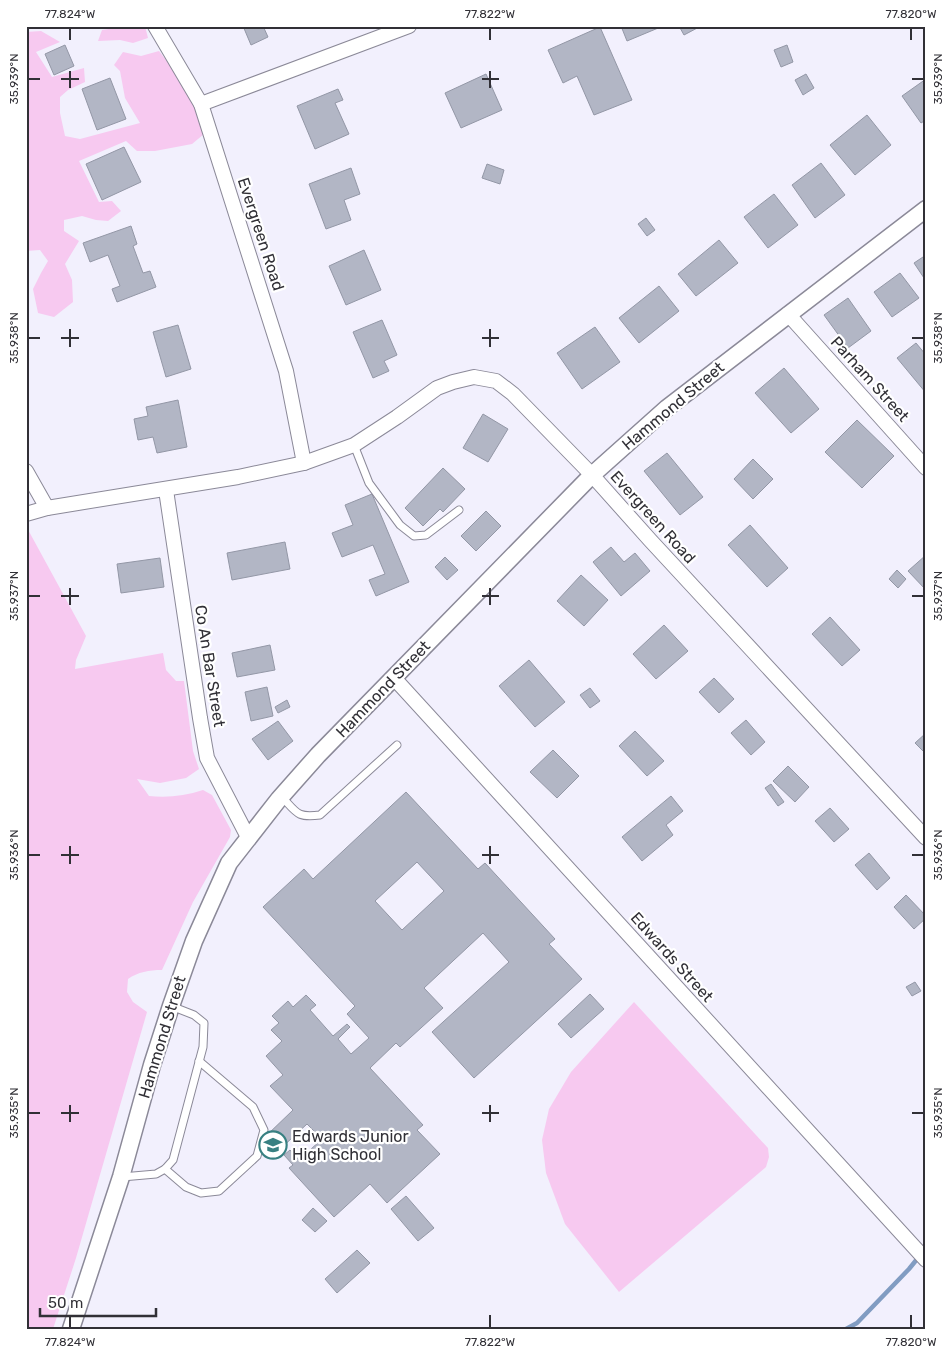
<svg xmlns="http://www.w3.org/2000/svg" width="952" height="1355" font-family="Rubik,sans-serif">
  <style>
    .green { fill: #f7c9f0 }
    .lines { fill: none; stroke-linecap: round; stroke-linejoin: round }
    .stream { stroke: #819cc2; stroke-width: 4.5 }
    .building { fill: #b2b6c5; stroke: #9397a6; fill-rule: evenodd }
    .service-casing { stroke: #8b8998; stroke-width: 9 }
    .minor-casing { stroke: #8b8998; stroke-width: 16 }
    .tertiary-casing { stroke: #8b8998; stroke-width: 19 }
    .service { stroke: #fff; stroke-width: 7 }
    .minor { stroke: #fff; stroke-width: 14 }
    .tertiary { stroke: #fff; stroke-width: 16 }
    .ticks { fill: none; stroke: #313036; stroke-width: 2 }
    .labels { text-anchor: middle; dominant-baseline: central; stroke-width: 4.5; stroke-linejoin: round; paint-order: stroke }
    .street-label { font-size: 16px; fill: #313036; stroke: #fff }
    .poi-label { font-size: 16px; fill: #313036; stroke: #fff; text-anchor: start }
    .neatline { fill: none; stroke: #313036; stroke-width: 2 }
    .ticks-label { font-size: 12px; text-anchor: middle; fill: #313036 }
  </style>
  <rect width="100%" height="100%" fill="#f2f0fd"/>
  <g class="green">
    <path d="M117 26H145L148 38 133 43 120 40 98 41 102 30 116 28Z"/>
    <path d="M41 31 60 42 36 52 52 77 84 68 85 82 68 90 60 97V113L65 136 80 139 140 123 125 98 120 71 114 65 123 52 141 56 159 51 176 73 195 107 204 134 192 144 155 151H137L126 141 79 161 99 202 112 201 121 211 108 221 96 220 82 216 64 220V231L79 241 65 264 72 280 73 302 54 317 38 313 33 289 41 273 48 261 40 250 26 251V32Z"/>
    <path d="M26 526 86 636 76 660 75 669 163 653 166 670 176 681H184L193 751 199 769 186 778 160 783 137 779 149 796C167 798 185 796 203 790L212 795 231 830 230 837 193 902 162 970C149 970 138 972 128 979L127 992 133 1002 147 1012 76 1258 53 1329H26Z"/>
    <path d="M634 1002 768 1148 769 1157 766 1167 619 1292 565 1224 546 1173 542 1140 549 1109 571 1072Z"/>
  </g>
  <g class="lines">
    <path class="stream" d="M846 1329 857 1323 909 1269 926 1248"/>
  </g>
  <g class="building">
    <path d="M243 26H263L268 37 251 45Z"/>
    <path d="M621 26H663L627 41Z"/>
    <path d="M679 26H701L684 35Z"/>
    <path d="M600 27 632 100 594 115 577 76 563 83 548 50Z"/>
    <path d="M65 45 74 66 54 75 45 54Z"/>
    <path d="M787 45 793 62 781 67 774 50Z"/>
    <path d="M486 74 502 110 461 128 445 93Z"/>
    <path d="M806 74 814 88 803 95 795 80Z"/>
    <path d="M110 78 126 119 97 130 82 89Z"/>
    <path d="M926 79V120L921 123 902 96Z"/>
    <path d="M338 89 343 100 335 103 349 134 315 149 297 106Z"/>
    <path d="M867 115 891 145 855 175 830 145Z"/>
    <path d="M124 147 141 182 102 200 86 164Z"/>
    <path d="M821 163 845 195 815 218 792 185Z"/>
    <path d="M487 164 504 170 500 184 482 178Z"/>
    <path d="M351 168 360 194 344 200 351 220 326 229 309 184Z"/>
    <path d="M774 194 798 225 768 248 744 217Z"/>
    <path d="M646 218 655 230 647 236 638 224Z"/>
    <path d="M131 226 137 244 133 246 143 273 150 271 156 287 117 302 112 289 120 286 108 255 90 262 83 243Z"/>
    <path d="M719 240 738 263 696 296 678 274Z"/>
    <path d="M364 250 381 290 346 305 329 266Z"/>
    <path d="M926 255V281L914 263Z"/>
    <path d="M900 273 919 298 892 317 874 292Z"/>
    <path d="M659 286 679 311 639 343 619 318Z"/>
    <path d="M848 298 871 331 848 348 824 315Z"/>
    <path d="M382 320 397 355 384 361 389 371 373 378 353 332Z"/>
    <path d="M178 325 191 369 166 377 153 332Z"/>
    <path d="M595 327 620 362 582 389 557 353Z"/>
    <path d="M916 343 926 355V393L897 358Z"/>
    <path d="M784 368 819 409 791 433 755 393Z"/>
    <path d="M178 400 187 447 157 453 153 437 138 440 134 419 148 416 146 407Z"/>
    <path d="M483 414 508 429 488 462 463 448Z"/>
    <path d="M857 420 894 456 862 488 825 452Z"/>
    <path d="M667 453 703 497 680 515 644 471Z"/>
    <path d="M753 459 773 479 753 499 734 479Z"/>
    <path d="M443 468 465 489 443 512 440 509 423 526 405 508Z"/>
    <path d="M372 494 409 582 376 596 369 580 385 574 373 545 342 557 332 533 353 525 345 505Z"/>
    <path d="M486 511 501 526 476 551 461 536Z"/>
    <path d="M750 525 788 568 767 587 728 545Z"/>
    <path d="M285 542 290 569 232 580 227 553Z"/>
    <path d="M611 547 624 562 635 553 650 571 621 596 593 562Z"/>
    <path d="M926 555V590L908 571Z"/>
    <path d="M445 557 458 570 447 580 435 567Z"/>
    <path d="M160 558 164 587 121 593 117 564Z"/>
    <path d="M897 570 906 579 898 588 889 579Z"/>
    <path d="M581 575 608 600 584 626 557 601Z"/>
    <path d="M830 617 860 650 842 666 812 634Z"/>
    <path d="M664 625 688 651 656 679 633 654Z"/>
    <path d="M270 645 275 670 237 677 232 653Z"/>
    <path d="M529 660 565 702 535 727 499 686Z"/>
    <path d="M714 678 734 699 719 713 699 692Z"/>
    <path d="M267 687 273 716 251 721 245 692Z"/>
    <path d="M590 688 600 701 590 708 580 695Z"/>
    <path d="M287 700 290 707 278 713 275 707Z"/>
    <path d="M746 720 765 742 751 755 731 733Z"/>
    <path d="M278 721 293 741 268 760 252 739Z"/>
    <path d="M635 731 664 761 647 776 619 746Z"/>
    <path d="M926 733V754L915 743Z"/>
    <path d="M553 750 579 776 557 798 530 772Z"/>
    <path d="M788 766 809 787 795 802 773 781Z"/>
    <path d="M771 784 784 802 778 806 765 788Z"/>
    <path d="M406 792 478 869 485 863 555 939 549 944 582 979 474 1078 432 1032 509 962 483 933 424 988 443 1008 400 1047 396 1043 370 1068 423 1125 417 1130 440 1154 387 1203 370 1184 334 1217 289 1168 293 1165 284 1155 290 1150 299 1160 322 1139 307 1124 278 1151 266 1136 293 1110 270 1086 283 1075 266 1056 282 1041 271 1030 279 1023 272 1016 288 1001 293 1007 306 995 316 1005 310 1010 333 1036 347 1024 350 1027 338 1039 351 1054 369 1038 347 1014 355 1006 263 907 304 869 313 879ZM417 862 444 891 402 930 375 901Z"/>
    <path d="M671 796 683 811 666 825 673 835 642 861 622 837Z"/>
    <path d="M830 808 849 829 834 842 815 821Z"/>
    <path d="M869 853 890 878 877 890 855 865Z"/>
    <path d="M906 895 926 916V918L914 929 894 907Z"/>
    <path d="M915 982 921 991 912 996 906 987Z"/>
    <path d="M590 994 604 1009 571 1038 558 1024Z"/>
    <path d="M406 1196 434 1228 418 1241 391 1209Z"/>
    <path d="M313 1208 327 1221 315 1232 302 1220Z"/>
    <path d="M357 1250 370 1263 337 1293 325 1279Z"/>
  </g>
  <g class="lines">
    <g class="service-casing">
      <g id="service">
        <path d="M354 445 369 483 400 525 414 536 426 535 459 510"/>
        <path d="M282 797C297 813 297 818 320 815L397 745"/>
        <path d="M165 1169 186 1187 201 1193 219 1191 257 1156 264 1130 253 1107 199 1061"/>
        <path d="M122 1177 156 1174 165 1169 173 1160 203 1047 204 1023 194 1015 171 1006"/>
      </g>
    </g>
    <g class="minor-casing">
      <g id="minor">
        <path d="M155 26 201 104 286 371 304 463"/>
        <path d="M201 104 409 26"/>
        <path d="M788 314 926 468"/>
        <path d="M26 471 47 508"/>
        <path d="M166 490 200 718 207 758 249 839"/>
        <path d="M26 514 47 508 238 477 304 463 354 445 397 417 437 388 453 382 474 377 496 381 513 394 592 475 650 540 926 838"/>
        <path d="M394 678 926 1260"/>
      </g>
    </g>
    <g class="tertiary-casing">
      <path id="tertiary" d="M71 1329 121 1177 152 1065 171 1006 194 941 229 863 279 799 318 755 592 475 667 408 926 209"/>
    </g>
    <use href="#service" class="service"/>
    <use href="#minor" class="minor"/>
    <use href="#tertiary" class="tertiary"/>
  </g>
  <path class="ticks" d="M70 28V40M490 28V40M911 28V40M70 71V88M490 71V88M28 79H40M61 79H79M482 79H499M912 79H924M70 329V347M490 329V347M28 338H40M61 338H79M482 338H499M912 338H924M70 588V605M490 588V605M28 596H40M61 596H79M482 596H499M912 596H924M70 846V864M490 846V864M28 855H40M61 855H79M482 855H499M912 855H924M70 1105V1122M490 1105V1122M28 1113H40M61 1113H79M482 1113H499M912 1113H924M70 1315V1328M490 1315V1328M911 1315V1328"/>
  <defs>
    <g id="school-ring" transform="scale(1.4375)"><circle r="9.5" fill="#fff" stroke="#388082" stroke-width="1.5"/><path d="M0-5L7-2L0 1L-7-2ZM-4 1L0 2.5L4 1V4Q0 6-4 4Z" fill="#388082"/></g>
  </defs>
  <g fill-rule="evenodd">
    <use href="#school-ring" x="273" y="1145"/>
  </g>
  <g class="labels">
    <g class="street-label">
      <text transform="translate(261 234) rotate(72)">Evergreen Road</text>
      <text transform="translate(870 379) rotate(48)">Parham Street</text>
      <text transform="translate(673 406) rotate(-40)">Hammond Street</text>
      <text transform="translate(653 517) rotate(48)">Evergreen Road</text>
      <text transform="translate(210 666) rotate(81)">Co An Bar Street</text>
      <text transform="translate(383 689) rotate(-46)">Hammond Street</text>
      <text transform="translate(672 957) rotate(48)">Edwards Street</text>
      <text transform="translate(162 1037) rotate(-73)">Hammond Street</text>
    </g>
    <g class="poi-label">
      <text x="292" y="1136">Edwards Junior<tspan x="292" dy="18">High School</tspan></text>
    </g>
  </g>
  <rect width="952" height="1355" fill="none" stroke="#ffffff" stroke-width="55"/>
  <path d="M40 1308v8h116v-8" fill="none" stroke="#313036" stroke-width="2.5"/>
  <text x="48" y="1308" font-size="15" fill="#313036" stroke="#ffffff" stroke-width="4" paint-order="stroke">50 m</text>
  <rect x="28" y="28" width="896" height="1300" class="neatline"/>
  <g class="ticks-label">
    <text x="70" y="18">77.824°W</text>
    <text x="490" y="18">77.822°W</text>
    <text x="911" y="18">77.820°W</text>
    <text transform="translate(14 79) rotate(-90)" y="4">35.939°N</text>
    <text transform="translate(938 79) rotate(-90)" y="4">35.939°N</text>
    <text transform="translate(14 338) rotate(-90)" y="4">35.938°N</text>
    <text transform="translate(938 338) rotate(-90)" y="4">35.938°N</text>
    <text transform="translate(14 596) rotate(-90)" y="4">35.937°N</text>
    <text transform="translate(938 596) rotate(-90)" y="4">35.937°N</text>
    <text transform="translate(14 855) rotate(-90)" y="4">35.936°N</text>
    <text transform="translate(938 855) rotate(-90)" y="4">35.936°N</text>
    <text transform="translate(14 1113) rotate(-90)" y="4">35.935°N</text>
    <text transform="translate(938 1113) rotate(-90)" y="4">35.935°N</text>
    <text x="70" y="1346">77.824°W</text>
    <text x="490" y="1346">77.822°W</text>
    <text x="911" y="1346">77.820°W</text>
  </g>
</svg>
